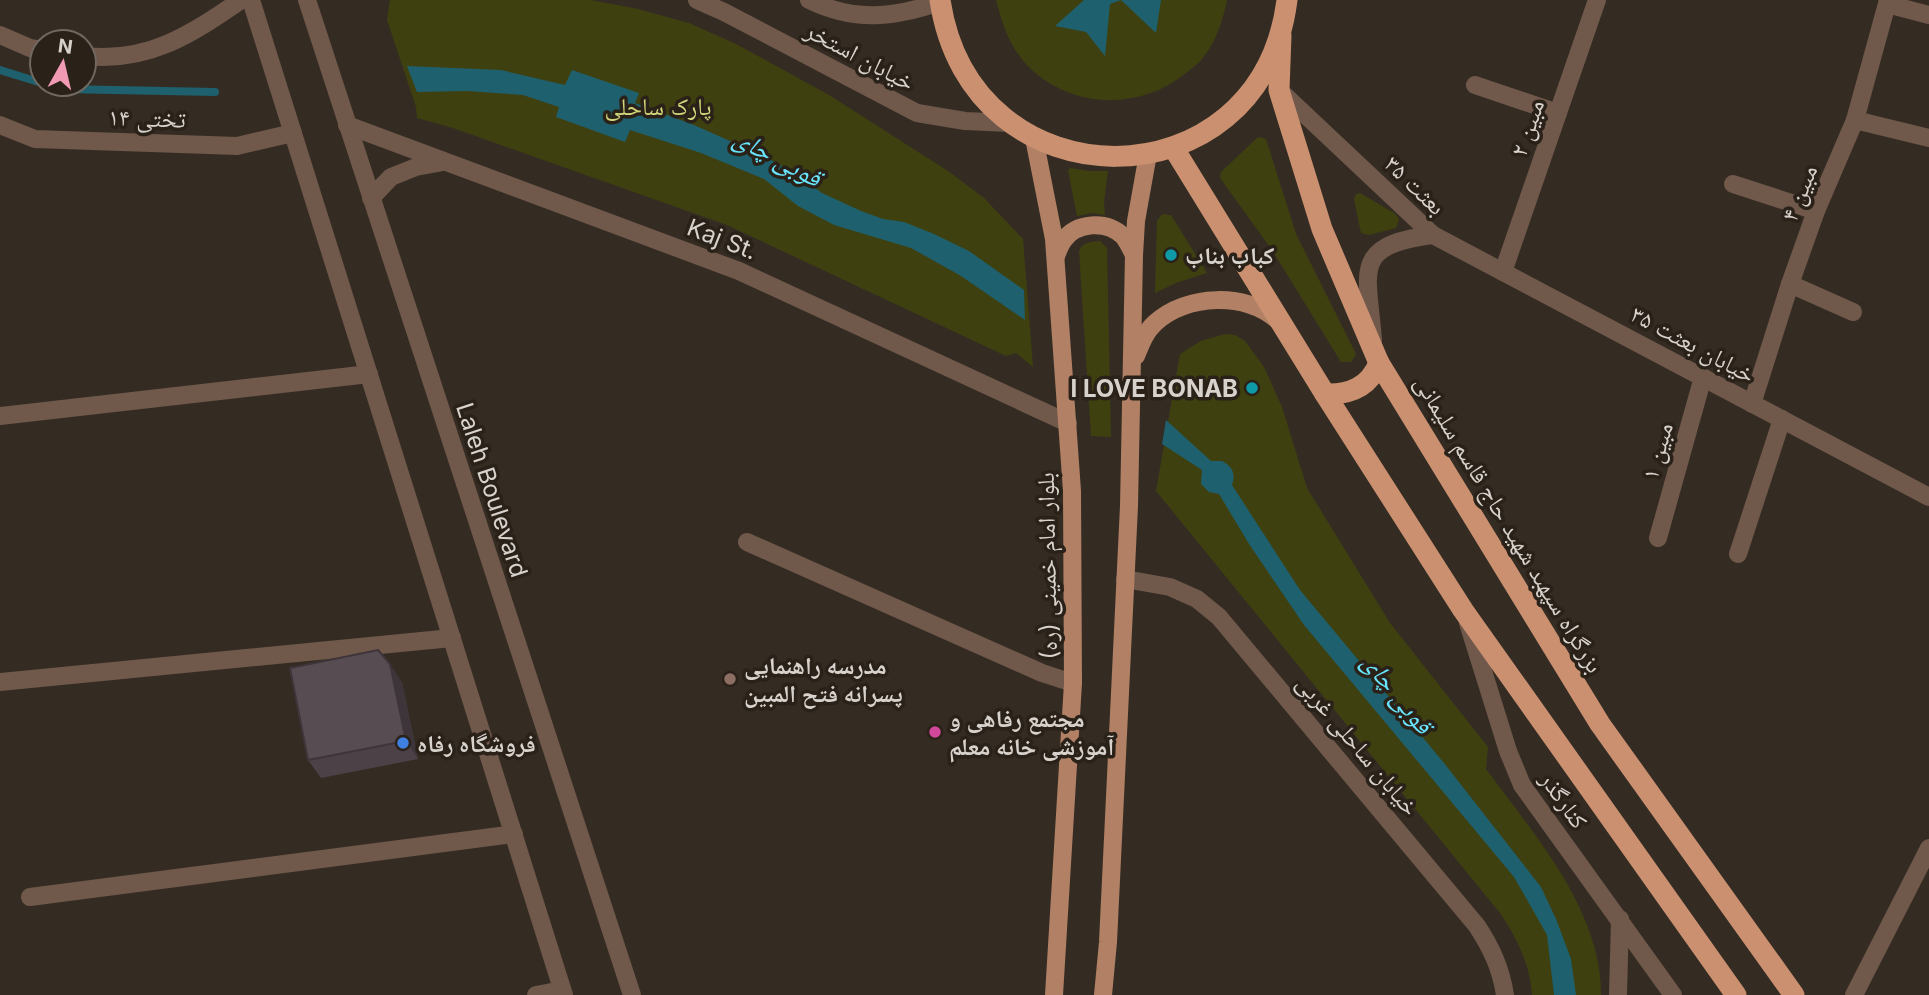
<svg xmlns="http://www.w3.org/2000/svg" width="1929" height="995" font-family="Inter,'Noto Naskh Arabic',sans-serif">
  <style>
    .green { fill: #3f4010 }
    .water { fill: #1e606d }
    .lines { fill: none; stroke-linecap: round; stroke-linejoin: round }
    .stream { stroke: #1e606d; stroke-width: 8 }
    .minor { stroke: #70584b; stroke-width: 18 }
    .major { stroke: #b18065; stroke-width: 18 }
    .highway { stroke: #ca9070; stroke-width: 21 }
    .wall { fill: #4c4147 }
    .shaded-wall { fill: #3e353a }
    .building { fill: #584c53; stroke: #3e353a; stroke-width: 2 }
    .culture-dot { fill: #0f9aa8; stroke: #2a2219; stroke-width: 2.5 }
    .education-dot { fill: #8d6e63; stroke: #2a2219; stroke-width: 2.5 }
    .hotel-dot { fill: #d1479c; stroke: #2a2219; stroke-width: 2.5 }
    .shop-dot { fill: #3f7fe0; stroke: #2a2219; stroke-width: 2.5 }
    .labels { text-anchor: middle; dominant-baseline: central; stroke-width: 7; stroke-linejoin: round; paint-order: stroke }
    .street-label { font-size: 24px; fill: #d8d2cd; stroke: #2a2219 }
    .park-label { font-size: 24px; fill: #d2d57a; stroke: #2a2219 }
    .poi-label { font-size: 24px; font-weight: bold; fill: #d8d2cd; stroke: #2a2219; text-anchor: start }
    .water-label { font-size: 26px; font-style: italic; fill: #6ae5fe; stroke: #2a2219 }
  </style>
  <rect width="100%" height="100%" fill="#342c23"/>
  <g class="green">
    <path d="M390 0H591L638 9 689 23 736 44 829 95 948 171 984 198 1023 239 1033 367 1016 353 1006 356 727 225 453 128 417 118 416 107 387 20Z"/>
    <path d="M996 0H1227C1222 23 1217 40 1202 59 1198 64 1191 69 1186 73 1139 112 1067 109 1025 63 1009 45 1002 23 996 0Z"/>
    <path d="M1258 137 1266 139 1296 234 1356 354 1351 362H1341L1272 250 1220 178 1221 172Z"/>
    <path d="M1071 168 1089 171H1108L1104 202 1105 215 1091 213 1077 216 1068 170Z"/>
    <path d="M1360 193 1394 213 1399 219 1396 228 1369 235 1361 233 1354 199 1356 194Z"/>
    <path d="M1162 214 1171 215 1207 273 1176 283 1155 293 1157 221Z"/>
    <path d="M1100 241 1107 248 1111 437 1091 436 1079 251C1083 242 1090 242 1100 241Z"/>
    <path d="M1225 334 1235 335 1245 341 1264 367 1282 407 1307 488 1390 623 1488 747 1486 769C1534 834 1602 911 1601 995H1532C1530 964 1517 938 1500 913L1156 491 1180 354 1201 341Z"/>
  </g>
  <g class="water">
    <path d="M1084 0H1121L1110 4 1105 56 1086 32 1055 26Z"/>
    <path d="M1121 0H1161L1156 33Z"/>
    <path d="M407 66 501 70 565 85 572 70 639 93 635 103 694 125 764 156 798 175 822 193 861 211 883 219 904 222 934 234 969 251 1024 290 1025 320 961 276 911 248 834 225 798 206 764 179 701 153 630 130 625 142 556 117 559 107 523 95 467 91 417 92Z"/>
    <path d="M1166 420 1211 461H1222C1232 466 1236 473 1232 485L1300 590 1444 763 1541 887 1556 919 1571 959 1576 995H1554L1547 935 1514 877 1304 625 1249 544 1219 494 1209 492 1201 484 1202 470 1162 444Z"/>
  </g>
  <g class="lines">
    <g class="stream">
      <path d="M0 70 42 83"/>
      <path d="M47 84 63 89 215 92"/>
    </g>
    <g class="minor">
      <path d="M251 0 564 995"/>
      <path d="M307 0 632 995"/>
      <path d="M697 0 724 12 917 113 965 121 1009 123"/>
      <path d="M809 0C854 22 893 18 940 2"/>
      <path d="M1887 4 1929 15"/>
      <path d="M0 35 30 48 42 50"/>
      <path d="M84 56C148 63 190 35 241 0"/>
      <path d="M1475 85 1558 113"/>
      <path d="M1279 90 1433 235 1929 497"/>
      <path d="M1855 120 1929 138"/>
      <path d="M0 125 35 139 237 146 293 133"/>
      <path d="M347 125 739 271 1068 423"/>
      <path d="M1733 184 1816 211"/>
      <path d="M371 198 391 177 416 167 443 162"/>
      <path d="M1503 272 1597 0"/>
      <path d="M1790 284 1853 312"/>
      <path d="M1373 340C1368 272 1350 245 1433 235"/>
      <path d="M1752 404 1790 284 1816 211 1855 120 1888 0"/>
      <path d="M0 416 369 374"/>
      <path d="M1658 538 1703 377"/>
      <path d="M747 542 1042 673 1073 683"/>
      <path d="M1738 554 1782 419"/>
      <path d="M1125 579 1170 587 1197 599 1219 617 1477 926C1492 949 1501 969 1505 995"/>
      <path d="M1468 623 1508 751 1522 785 1673 995"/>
      <path d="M0 682 452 638"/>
      <path d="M30 897 514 834"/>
      <path d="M536 995 562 990"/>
      <path d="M1618 995 1620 919"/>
      <path d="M1854 995 1929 848"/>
    </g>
    <g class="major">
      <path d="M1034 138 1054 239 1072 491 1073 683 1054 995"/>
      <path d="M1056 256C1058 251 1060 245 1063 241 1076 222 1106 220 1123 236 1127 241 1131 249 1134 255"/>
      <path d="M1136 356C1141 344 1145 332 1155 323 1186 294 1247 292 1277 320"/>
      <path d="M1103 995 1108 942 1129 506 1134 255 1136 221 1148 154"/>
    </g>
    <g class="highway">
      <path d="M940 0C971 209 1261 208 1287 0"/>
      <path d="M1281 35 1279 90 1322 229 1379 363 1600 724 1794 995"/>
      <path d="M1173 147 1325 394 1463 610 1736 995"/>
      <path d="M1325 394C1350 395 1369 387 1379 363"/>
    </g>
  </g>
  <path class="wall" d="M402 682 418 759 321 778 308 760Z"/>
  <path class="shaded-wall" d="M390 664 402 682 418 759 406 741Z"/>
  <path class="building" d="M378 650 390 664 406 741 308 760 290 668Z"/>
  <g class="culture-dot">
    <circle cx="1171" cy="255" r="7"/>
    <circle cx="1252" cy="388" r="7"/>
  </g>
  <circle class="education-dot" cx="730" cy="679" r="7"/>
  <circle class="hotel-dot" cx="935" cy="732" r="7"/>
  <circle class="shop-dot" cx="403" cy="743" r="7"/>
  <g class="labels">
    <g class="street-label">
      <text transform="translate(860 56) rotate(28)">خیابان استخر</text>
      <text transform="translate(147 118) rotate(2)">تختی ۱۴</text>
      <text transform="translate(1527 128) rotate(-71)">مبین ۲</text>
      <text transform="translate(1415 185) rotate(44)">بعثت ۳۵</text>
      <text transform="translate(1799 193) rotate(-68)">مبین ۴</text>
      <text transform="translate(722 239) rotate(21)">Kaj St.</text>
      <text transform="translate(1693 344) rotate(28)">خیابان بعثت ۳۵</text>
      <text transform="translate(1657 451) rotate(-74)">مبین ۱</text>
      <text transform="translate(492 490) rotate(72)">Laleh Boulevard</text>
      <text transform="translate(1509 524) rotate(59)">بزرگراه سپهبد شهید حاج قاسم سلیمانی</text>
      <text transform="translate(1047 566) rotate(-91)">بلوار امام خمینی (ره)</text>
      <text transform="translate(1358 745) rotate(50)">خیابان ساحلی غربی</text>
      <text transform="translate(1564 800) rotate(55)">کنارگذر</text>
    </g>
    <g class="park-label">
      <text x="658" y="106">پارک ساحلی</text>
    </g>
    <g class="poi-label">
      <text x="1185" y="255">کباب بناب</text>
      <text x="1238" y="388" text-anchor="end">I LOVE BONAB</text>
      <text x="744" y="665">مدرسه راهنمایی<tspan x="744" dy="28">پسرانه فتح المبین</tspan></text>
      <text x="949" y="718">مجتمع رفاهی و<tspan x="949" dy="28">آموزشی خانه معلم</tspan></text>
      <text x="417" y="743">فروشگاه رفاه</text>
    </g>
    <g class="water-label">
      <text transform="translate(778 157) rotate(28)">قوبی چای</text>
      <text transform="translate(1398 693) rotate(51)">قوبی چای</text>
    </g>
  </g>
  <g transform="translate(63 63) rotate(8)"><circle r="33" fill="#2a2219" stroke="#706861" stroke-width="2"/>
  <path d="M0-5L12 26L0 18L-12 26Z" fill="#f19ab3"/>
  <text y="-10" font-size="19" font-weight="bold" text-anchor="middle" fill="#d8d2cd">N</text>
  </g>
</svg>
